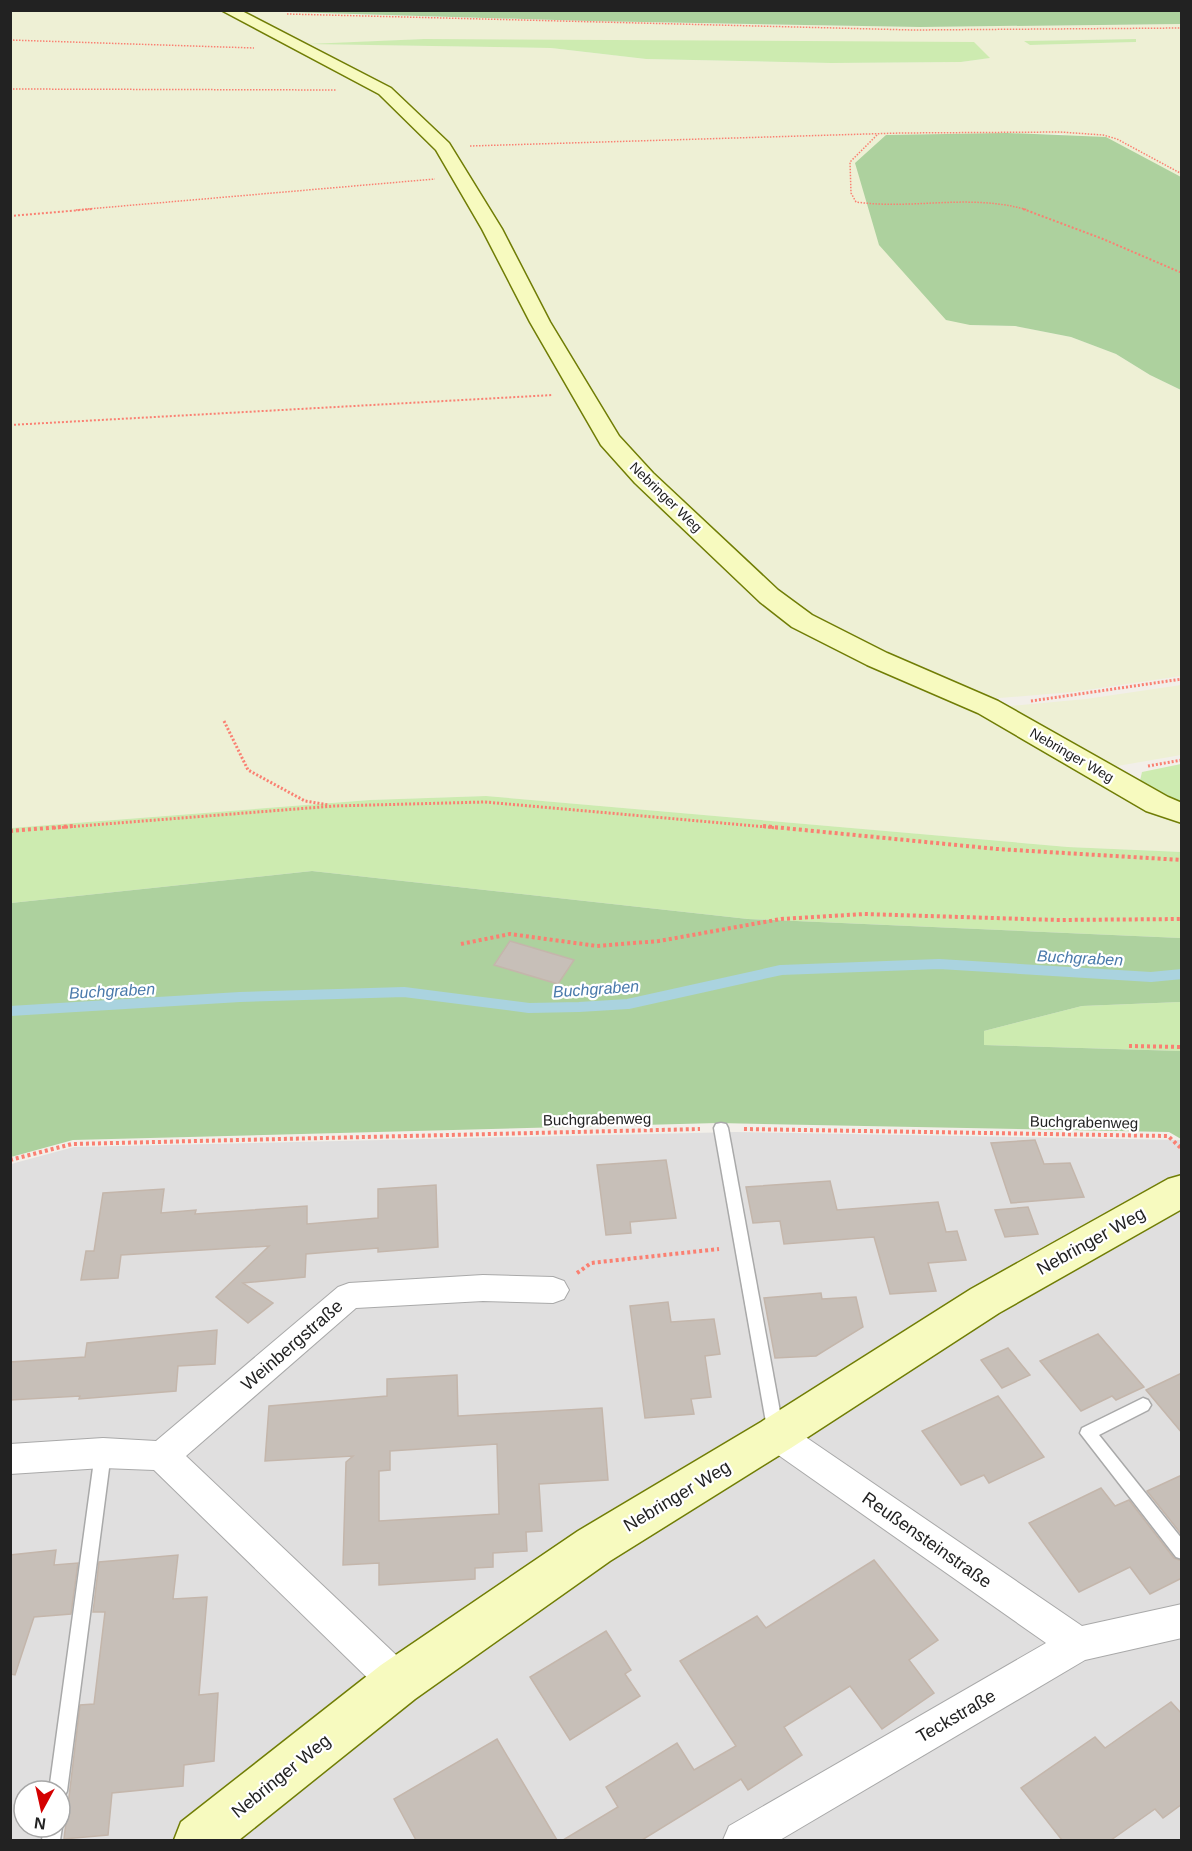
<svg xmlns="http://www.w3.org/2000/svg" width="1192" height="1851" font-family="Helvetica,sans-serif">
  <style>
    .residential { fill: #e0dfdf; fill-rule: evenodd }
    .farmland { fill: #eef0d5; fill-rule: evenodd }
    .grass { fill: #cdebb0 }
    .forest { fill: #add19e }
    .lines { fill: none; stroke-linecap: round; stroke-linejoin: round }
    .stream { stroke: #aad3df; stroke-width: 10 }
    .building { fill: #c7bfb8; stroke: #c4b6ab; stroke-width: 1.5; fill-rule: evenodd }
    .lane-casing { stroke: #a9a9a9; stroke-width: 3 }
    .street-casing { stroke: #a9a9a9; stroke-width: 2 }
    .secondary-casing { stroke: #707d05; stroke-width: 3 }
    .path-far3 { stroke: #fa8072; stroke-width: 1.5; stroke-dasharray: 1.5 1.5; stroke-linecap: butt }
    .path-far2 { stroke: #fa8072; stroke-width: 2; stroke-dasharray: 2 2; stroke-linecap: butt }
    .path-far1 { stroke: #fa8072; stroke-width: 3; stroke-dasharray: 2 2; stroke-linecap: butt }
    .path { stroke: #fa8072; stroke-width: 4; stroke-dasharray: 3 3; stroke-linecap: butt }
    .lane { fill: #fff; fill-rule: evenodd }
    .street { fill: #fff; fill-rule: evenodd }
    .secondary { fill: #f7fabf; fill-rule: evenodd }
    .labels { text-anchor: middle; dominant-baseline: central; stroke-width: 4.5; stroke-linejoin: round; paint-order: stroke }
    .far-street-label { font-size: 14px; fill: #222; stroke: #fff }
    .street-label { font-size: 15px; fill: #222; stroke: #fff }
    .water-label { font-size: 16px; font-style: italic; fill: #4a7aab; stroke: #fff }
    .near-street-label { font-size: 18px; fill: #222; stroke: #fff }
  </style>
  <rect width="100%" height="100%" fill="#f2efe9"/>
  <path class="residential" d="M736 1132 1181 1140V1840H11V1164L74 1147ZM24 1791H60V1827H24Z"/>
  <g class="farmland">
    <path d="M221 10 380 92 437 150 484 230 510 284 608 450 761 597 982 711 1181 821 1182 852 1068 847 486 796 370 800 11 828V11Z"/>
    <path d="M236 11 588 21 920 27 1181 24V177L1062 134 886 135 970 325 1015 326 1071 337 1116 354 1150 375 1181 390V676L1073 692 987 699 809 618 773 590 623 448 555 338 449 146 390 87 323 57ZM424 39 989 58 961 62 831 63 646 59 551 48 323 44ZM1135 39V42L1030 45 1025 41Z"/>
    <path d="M1181 685V755L1106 768 999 707 1086 699Z"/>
  </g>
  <g class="grass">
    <path d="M424 39 974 42 990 58 961 62 831 63 646 59 551 48 308 44Z"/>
    <path d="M1136 39V42L1030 45 1024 41Z"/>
    <path d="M1181 764V806L1139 785 1142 772Z"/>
    <path d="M486 796 1068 847 1182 852 1181 938 748 919 312 871 11 903V828L370 800Z"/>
    <path d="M1181 1002V1051L984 1045V1031L1082 1006Z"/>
  </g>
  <g class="forest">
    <path d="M1181 10V24L920 27 588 21 256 11Z"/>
    <path d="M1007 133 1106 137 1181 177V390L1150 375 1116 354 1071 337 1015 326 970 325 946 320 879 245 855 163 886 135Z"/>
    <path d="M312 871 748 919 1181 938V1002L1082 1006 984 1031V1045L1181 1051V1139L1169 1132 718 1123 73 1140 11 1157V903Z"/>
  </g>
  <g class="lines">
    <path class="stream" d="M10 1011 240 997 404 992 529 1008 579 1007 628 1004 781 970 939 964 1151 977 1182 974"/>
  </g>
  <g class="building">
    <path d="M510 941 574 960 558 984 494 965Z"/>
    <path d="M1035 1140 1044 1164 1070 1163 1084 1197 1011 1203 991 1143Z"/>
    <path d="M666 1160 676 1218 630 1222 631 1233 606 1235 597 1165Z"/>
    <path d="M830 1181 837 1210 938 1202 946 1232 957 1231 966 1260 928 1263 936 1291 890 1294 874 1237 784 1244 780 1221 753 1223 746 1187Z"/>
    <path d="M436 1185 438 1247 378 1252V1248L306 1254 305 1277 243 1283 273 1303 248 1323 216 1297 269 1246 121 1255 118 1278 81 1280 86 1251H94L103 1193 164 1189 161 1213 196 1210 195 1214 307 1206V1224L378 1218V1189Z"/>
    <path d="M1028 1207 1038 1234 1005 1237 995 1210Z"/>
    <path d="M821 1293 822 1299 856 1297 863 1327 816 1356 775 1358 764 1298Z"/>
    <path d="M668 1302 671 1322 714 1319 720 1354 705 1356 711 1397 691 1399 694 1414 645 1418 630 1306Z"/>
    <path d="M217 1330 215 1364 178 1366 176 1391 79 1399 80 1396 10 1400V1362L85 1357 87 1343Z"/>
    <path d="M1098 1334 1144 1387 1116 1400 1112 1396 1081 1411 1040 1361Z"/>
    <path d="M1008 1348 1030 1375 1002 1388 981 1360Z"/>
    <path d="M1182 1373V1433L1146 1390Z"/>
    <path d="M457 1375 458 1416 602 1408 608 1480 539 1484 542 1531 526 1532 527 1551 493 1553V1567L475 1568V1579L379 1585V1563L343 1565 346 1462 353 1456 265 1461 269 1406 387 1396V1379ZM497 1444 499 1514 379 1521V1471L390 1470V1451Z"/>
    <path d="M998 1396 1044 1457 989 1483 984 1475 961 1485 922 1431Z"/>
    <path d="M1182 1475V1535L1147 1491Z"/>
    <path d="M1101 1488 1115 1506 1129 1500 1174 1558 1182 1561V1578L1150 1594 1130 1567 1079 1592 1029 1523Z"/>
    <path d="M56 1550 54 1565 78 1563 71 1614 34 1617 15 1675 10 1674V1555Z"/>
    <path d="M178 1555 173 1599 207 1597 199 1695 218 1693 214 1761 184 1765 183 1786 112 1793 108 1835 64 1839 80 1705 94 1704 105 1612H93L99 1562Z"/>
    <path d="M874 1560 938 1640 909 1660 934 1693 882 1729 850 1686 784 1727 802 1755 748 1790 741 1779 642 1840H563L618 1807 606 1787 677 1743 694 1770 736 1746 680 1661 757 1616 766 1628Z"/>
    <path d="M606 1631 631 1670 625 1674 640 1696 570 1740 530 1677Z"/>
    <path d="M1171 1702 1182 1714V1804L1163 1818 1155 1809 1111 1840H1062L1021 1788 1095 1737 1105 1748Z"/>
    <path d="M497 1739 557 1840H416L394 1799Z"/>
  </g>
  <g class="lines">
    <g class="lane-casing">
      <g id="lane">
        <path d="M721 1123 726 1124 728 1128 783 1428 781 1433 775 1435 769 1433 767 1428 714 1128 716 1124Z"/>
        <path d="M1143 1398 1148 1400 1151 1405 1148 1410 1099 1435 1182 1539V1559L1176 1557 1080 1433 1082 1428Z"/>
        <path d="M103 1446 109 1448 111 1453 67 1791 64 1797 60 1799V1791H49L95 1453 97 1448Z"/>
        <path d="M60 1822 62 1827 60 1840H42L44 1827H60Z"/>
      </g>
    </g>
    <g class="street-casing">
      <g id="street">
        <path d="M483 1275 553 1277 564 1281 569 1290 564 1299 553 1303 483 1301 356 1308 186 1456 411 1669 417 1682 411 1695 398 1700 385 1695 154 1470 103 1468 10 1474V1444L103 1438 156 1441 338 1287 349 1283Z"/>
        <path d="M776 1420 788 1425 1082 1626 1182 1604V1638L1085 1660 780 1840H723L729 1826 1046 1643 764 1445 759 1435 764 1425Z"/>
      </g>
    </g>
    <g class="secondary-casing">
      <g id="secondary">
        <path d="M221 10H240L391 88 449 143 502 229 550 322 619 436 653 473 778 590 812 615 887 653 998 701 1168 797 1182 803V823L1146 811 978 713 867 665 792 627 760 602 635 483 601 445 530 322 482 229 436 150 379 94Z"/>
        <path d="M1182 1175V1209L999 1313 791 1448 610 1561 415 1699 239 1840H174L181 1822 381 1665 578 1531 761 1422 971 1289 1168 1179Z"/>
      </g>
    </g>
    <g class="path-far3">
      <path d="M287 14 913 30 1182 28"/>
      <path d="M10 40 254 48"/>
      <path d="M10 89 336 90"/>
      <path d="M877 135 850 162 851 193 856 202C916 210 968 193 1028 210"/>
      <path d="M470 146 900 133 1060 132 1103 135 1117 139 1182 174"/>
      <path d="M76 210 435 179"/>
    </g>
    <g class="path-far2">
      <path d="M1023 209 1103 239 1182 273"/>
      <path d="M10 216 93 209"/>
      <path d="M10 425 553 395"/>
    </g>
    <g class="path-far1">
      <path d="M1031 701 1182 679"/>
      <path d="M224 721 248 770 305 801 329 805"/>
      <path d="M1148 766 1182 760"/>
      <path d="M54 828 334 806 485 802 778 828"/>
    </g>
    <g class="path">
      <path d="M763 826 997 849 1182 860"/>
      <path d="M10 831 73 826"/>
      <path d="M461 944 510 934 597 946 659 941 781 919 864 914 1058 920 1182 919"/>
      <path d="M1129 1046 1182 1047"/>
      <path d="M744 1129 1168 1136 1182 1149"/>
      <path d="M10 1160 72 1144 700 1129"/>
      <path d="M577 1273 591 1263 719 1249"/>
    </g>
    <use href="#lane" class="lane"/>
    <use href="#street" class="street"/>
    <use href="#secondary" class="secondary"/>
  </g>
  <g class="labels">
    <g class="far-street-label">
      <text transform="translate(666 497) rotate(44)">Nebringer Weg</text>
      <text transform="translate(1072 755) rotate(30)">Nebringer Weg</text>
    </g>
    <g class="street-label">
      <text transform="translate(597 1119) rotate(-1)">Buchgrabenweg</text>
      <text transform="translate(1084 1122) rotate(1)">Buchgrabenweg</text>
    </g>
    <g class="water-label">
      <text transform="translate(1080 958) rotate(3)">Buchgraben</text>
      <text transform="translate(596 989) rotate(-4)">Buchgraben</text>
      <text transform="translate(112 991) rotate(-3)">Buchgraben</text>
    </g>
    <g class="near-street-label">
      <text transform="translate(1091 1241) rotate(-29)">Nebringer Weg</text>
      <text transform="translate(292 1345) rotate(-41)">Weinbergstraße</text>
      <text transform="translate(677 1496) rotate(-31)">Nebringer Weg</text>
      <text transform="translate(927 1540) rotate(35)">Reußensteinstraße</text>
      <text transform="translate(956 1716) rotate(-30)">Teckstraße</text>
      <text transform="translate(281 1776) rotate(-39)">Nebringer Weg</text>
    </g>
  </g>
  <rect width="1192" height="1851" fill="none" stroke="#222222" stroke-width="24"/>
  <g transform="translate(42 1809) rotate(188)"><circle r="28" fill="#ffffff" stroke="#a7a7a7" stroke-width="1.5"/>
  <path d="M0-4.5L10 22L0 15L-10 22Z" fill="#d40000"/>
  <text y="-9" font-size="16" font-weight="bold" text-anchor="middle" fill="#222222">N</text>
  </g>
</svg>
